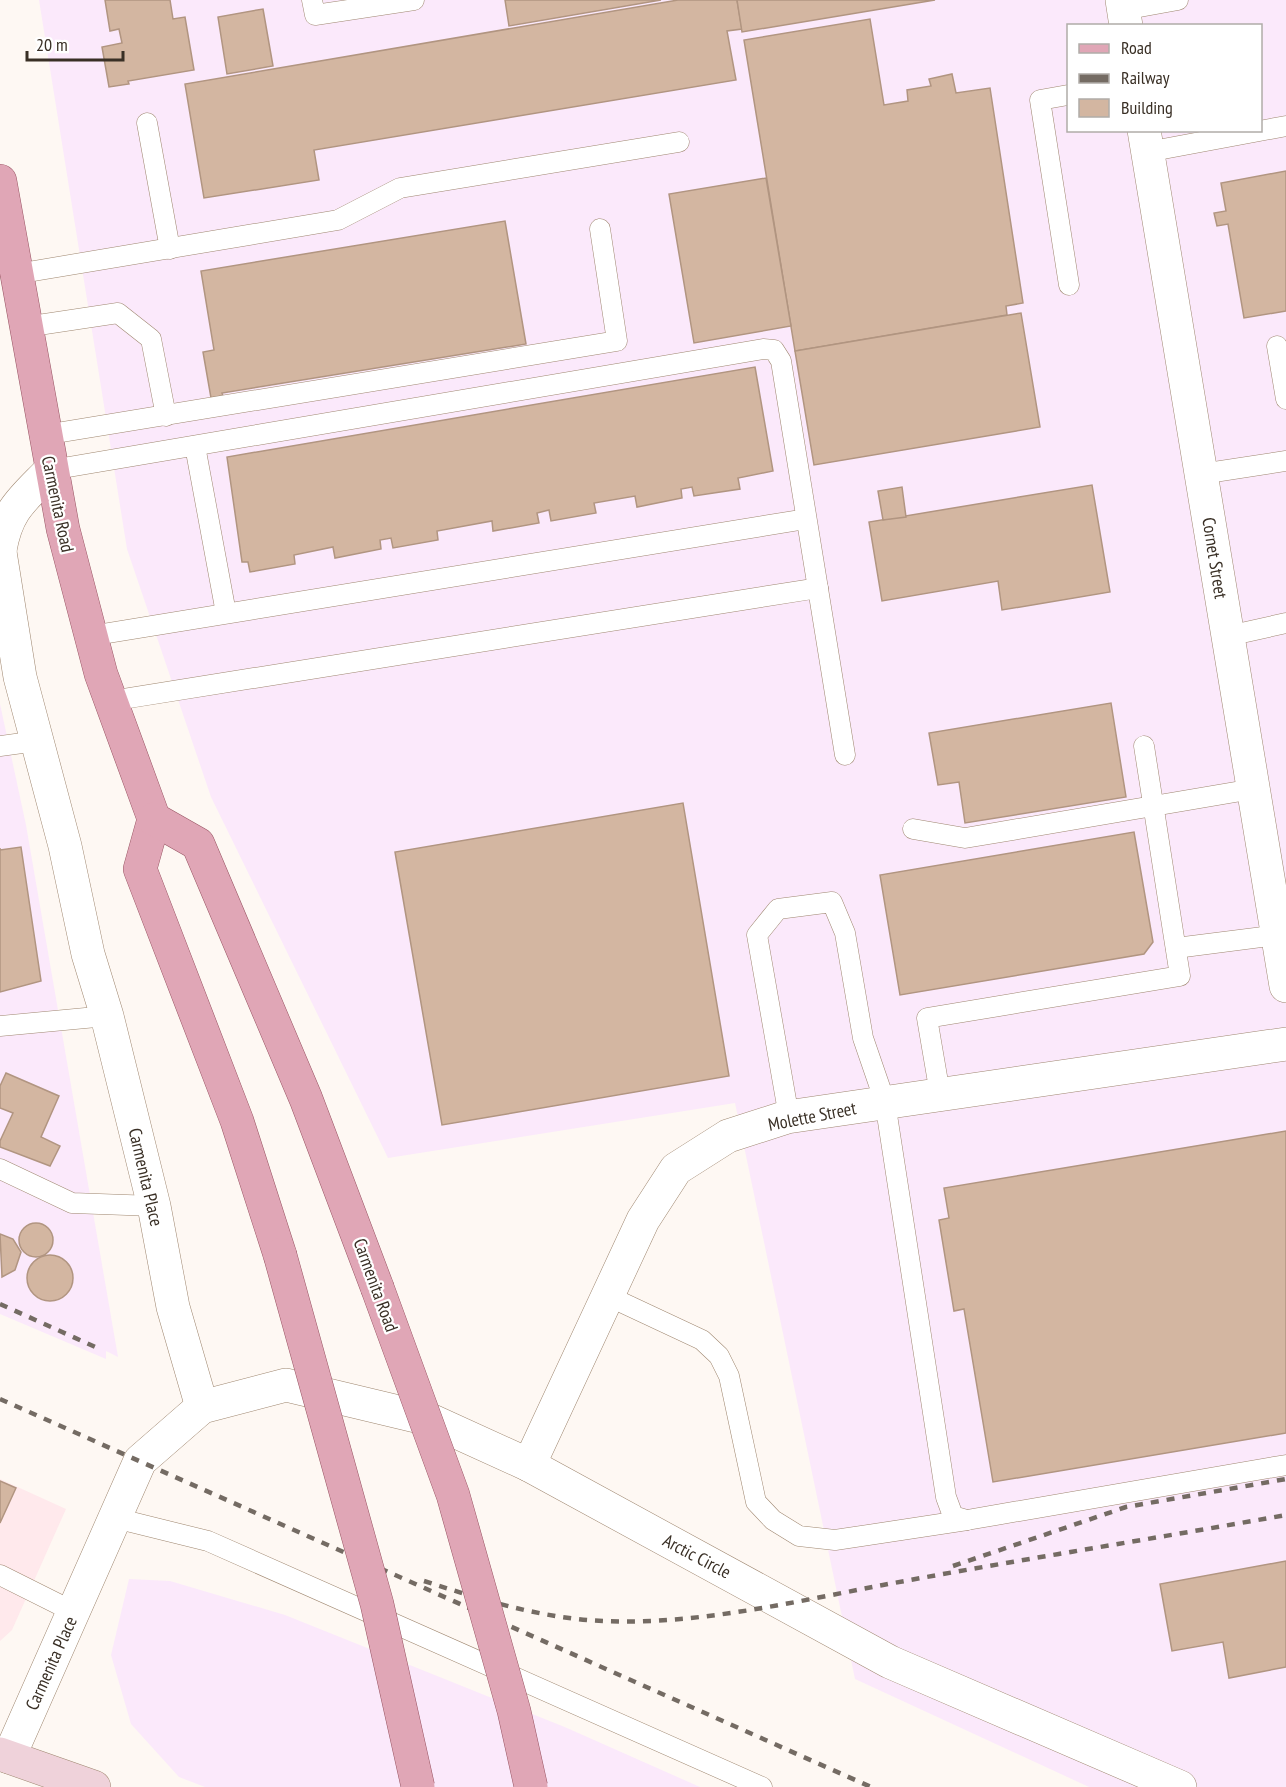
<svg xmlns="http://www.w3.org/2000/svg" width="1286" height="1787" font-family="'PT Sans Narrow',sans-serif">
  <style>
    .commercial { fill: #ffe9ec }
    .industrial { fill: #fbe9fb; fill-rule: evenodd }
    .building { fill: #d3b6a1; stroke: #b19581; stroke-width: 1.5 }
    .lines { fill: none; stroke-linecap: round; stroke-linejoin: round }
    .lane-casing { stroke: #9f8770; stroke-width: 21 }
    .street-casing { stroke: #9f8770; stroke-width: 34 }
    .secondary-casing { stroke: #9f8770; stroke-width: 34 }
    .primary-casing { stroke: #985563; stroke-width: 34 }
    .lane { stroke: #fff; stroke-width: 20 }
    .street { stroke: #fff; stroke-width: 33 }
    .secondary { stroke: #efd2da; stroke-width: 33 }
    .primary { stroke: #e0a6b6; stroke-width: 33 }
    .rail { stroke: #746b63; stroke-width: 4.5; stroke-dasharray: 8 8; stroke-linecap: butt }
    .primary-bridge-casing { stroke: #985563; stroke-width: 34; stroke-linecap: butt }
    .primary-bridge { stroke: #e0a6b6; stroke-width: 33 }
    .labels { text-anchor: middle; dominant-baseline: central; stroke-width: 4.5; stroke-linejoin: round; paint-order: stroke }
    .street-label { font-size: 18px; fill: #392f25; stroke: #fff }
  </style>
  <rect width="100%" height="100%" fill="#fef8f3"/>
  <path class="commercial" d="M0 1479 66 1509 12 1630 0 1641Z"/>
  <g class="industrial">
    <path d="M39 0H1286V1787H1089L855 1679 735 1103 388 1158 211 797 127 549ZM1068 26H1260V130H1068Z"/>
    <path d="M0 704 26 825 118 1357 106 1351V1359L0 1314Z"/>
    <path d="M129 1579 170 1581 285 1615 567 1728 700 1787H205L179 1777 131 1724 111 1655Z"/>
  </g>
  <g class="building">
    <path d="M105 0H170L173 19 185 17 194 70 128 81 129 84 109 87 102 47 122 43 119 29 110 31Z"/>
    <path d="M505 0H661L509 26Z"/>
    <path d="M678 0H737L742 29 727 31 736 80 314 150 319 180 204 198 185 84Z"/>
    <path d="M737 0H935L742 32Z"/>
    <path d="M263 9 273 66 227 74 218 17Z"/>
    <path d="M870 19 884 105 908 101 907 90 931 86 929 79 952 74 956 93 990 88 1023 303 1006 306 1007 315 795 351 744 40Z"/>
    <path d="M1286 171V311L1244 318 1228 224 1217 226 1214 213 1226 211 1221 183Z"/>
    <path d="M766 178 791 326 694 343 669 194Z"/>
    <path d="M505 221 526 344 222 393 223 396 211 398 203 352 214 350 201 271Z"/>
    <path d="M1021 313 1040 427 814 465 795 351Z"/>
    <path d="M755 367 773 471 738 478 740 489 694 496 692 487 681 489 682 498 637 507 635 496 594 503 596 513 551 521 549 510 537 513 539 523 493 531 492 521 437 531 438 540 393 548 391 538 380 540 381 549 335 558 333 547 294 555 295 564 250 572 248 562H242L227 457Z"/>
    <path d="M1092 485 1110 592 1002 610 998 581 882 601 869 522Z"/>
    <path d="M902 487 906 517 883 520 878 491Z"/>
    <path d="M1111 703 1126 797 965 823 959 782 938 785 929 733Z"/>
    <path d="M683 803 729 1076 442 1125 395 852Z"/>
    <path d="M1134 832 1153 942 1144 954 900 995 880 875Z"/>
    <path d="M21 847 41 981 0 992V848V850Z"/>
    <path d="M6 1073 59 1096 41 1137 60 1146 50 1166 0 1147V1141L13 1113 0 1108V1086Z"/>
    <path d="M1286 1131V1433L993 1482 964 1309 954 1311 939 1220 949 1218 944 1188Z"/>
    <circle cx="36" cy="1240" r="17"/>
    <path d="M0 1234 13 1239 21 1252 15 1270 2 1277Z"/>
    <circle cx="50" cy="1278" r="23"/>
    <path d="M0 1481 16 1488 0 1523Z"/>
    <path d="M1286 1561V1667L1229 1678 1223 1642 1172 1651 1160 1584Z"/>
  </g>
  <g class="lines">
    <g class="lane-casing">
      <g id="lane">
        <path d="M312 0 315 15 414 0"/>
        <path d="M1123 10 1178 0"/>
        <path d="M1068 95 1040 100 1069 285"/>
        <path d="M147 123 170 249"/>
        <path d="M1147 152 1286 126"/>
        <path d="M16 274 338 220 400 188 679 142"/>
        <path d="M25 327 118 313 151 339 166 416"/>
        <path d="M1277 346 1286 399"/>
        <path d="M44 435 617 341 600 229"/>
        <path d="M195 446 226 613"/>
        <path d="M51 470 763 349 774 350 781 361 845 755"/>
        <path d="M1201 474 1286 461"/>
        <path d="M90 636 806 519"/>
        <path d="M1228 636 1286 623"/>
        <path d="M110 701 818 588"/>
        <path d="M0 746 37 741"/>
        <path d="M913 829 965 838 1253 789"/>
        <path d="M1176 948 1278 935"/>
        <path d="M0 1026 107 1016"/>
        <path d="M940 1094 927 1018 1180 976 1144 746"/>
        <path d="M789 1117 757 935 778 909 832 902 845 933 863 1038 885 1102 946 1497 953 1516 967 1520 1286 1465"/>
        <path d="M0 1169 72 1203 154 1206"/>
        <path d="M608 1296 702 1340 719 1356 729 1376 756 1502 773 1520 799 1536 835 1540 967 1520"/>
        <path d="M115 1518 208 1541 762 1787"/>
        <path d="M0 1575 74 1612"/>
      </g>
    </g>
    <g class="street-casing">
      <g id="street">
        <path d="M1122 0 1126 26"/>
        <path d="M1144 130 1286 986"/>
        <path d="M0 550C7 509 23 499 51 470"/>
        <path d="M0 552 20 677 65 846 88 954 107 1016 154 1206 173 1307 202 1407"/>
        <path d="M529 1465 643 1220 676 1169 728 1136 787 1117 1286 1044"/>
        <path d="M9 1757 140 1461 202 1407 286 1385 428 1419 529 1465 890 1662 1180 1787"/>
      </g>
    </g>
    <g class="secondary-casing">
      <path id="secondary" d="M0 1754 94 1787"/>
    </g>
    <g class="primary-casing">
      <g id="primary">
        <path d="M0 181 63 529 101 674 154 819 140 869 237 1121 280 1255"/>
        <path d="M154 819 198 844 306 1099 377 1287"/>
      </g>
    </g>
    <use href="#lane" class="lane"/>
    <use href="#street" class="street"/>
    <use href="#secondary" class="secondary"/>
    <use href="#primary" class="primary"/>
    <g class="rail">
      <path d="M0 1304 102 1350"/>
      <path d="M0 1399 871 1787"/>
      <path d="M953 1566 1126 1507 1286 1479"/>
      <path d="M424 1581C477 1598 530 1615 587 1620 684 1628 788 1603 883 1585 1017 1560 1152 1539 1286 1515"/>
    </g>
    <g class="primary-bridge-casing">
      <g id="primary-bridge">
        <path d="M280 1255 377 1604 418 1787"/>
        <path d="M377 1287 453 1495 514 1711 531 1787"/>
      </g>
    </g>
    <use href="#primary-bridge" class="primary-bridge"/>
  </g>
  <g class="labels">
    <g class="street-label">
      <text transform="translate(58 504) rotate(78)">Carmenita Road</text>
      <text transform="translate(1215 558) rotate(81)">Cornet Street</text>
      <text transform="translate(812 1116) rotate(-11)">Molette Street</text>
      <text transform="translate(146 1177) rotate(77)">Carmenita Place</text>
      <text transform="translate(376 1285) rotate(70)">Carmenita Road</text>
      <text transform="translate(697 1556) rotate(28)">Arctic Circle</text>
      <text transform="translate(51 1663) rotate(-66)">Carmenita Place</text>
    </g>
  </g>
  <rect x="1067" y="24" width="195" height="108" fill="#ffffff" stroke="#b0aca8" stroke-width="1.5"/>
  <rect x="1079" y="44" width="30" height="9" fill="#e0a6b6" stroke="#b0aca8" stroke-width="1.5"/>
  <text x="1121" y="54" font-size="18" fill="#392f25">Road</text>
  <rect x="1079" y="74" width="30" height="9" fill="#746b63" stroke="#b0aca8" stroke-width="1.5"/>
  <text x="1121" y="84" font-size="18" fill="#392f25">Railway</text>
  <rect x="1079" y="99" width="30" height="18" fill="#d3b6a1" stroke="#b0aca8" stroke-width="1.5"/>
  <text x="1121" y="114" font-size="18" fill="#392f25">Building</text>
  <path d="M27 51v9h96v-9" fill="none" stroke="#392f25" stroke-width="3"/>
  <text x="36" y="51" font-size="18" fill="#392f25" stroke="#ffffff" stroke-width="4.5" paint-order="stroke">20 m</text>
</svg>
